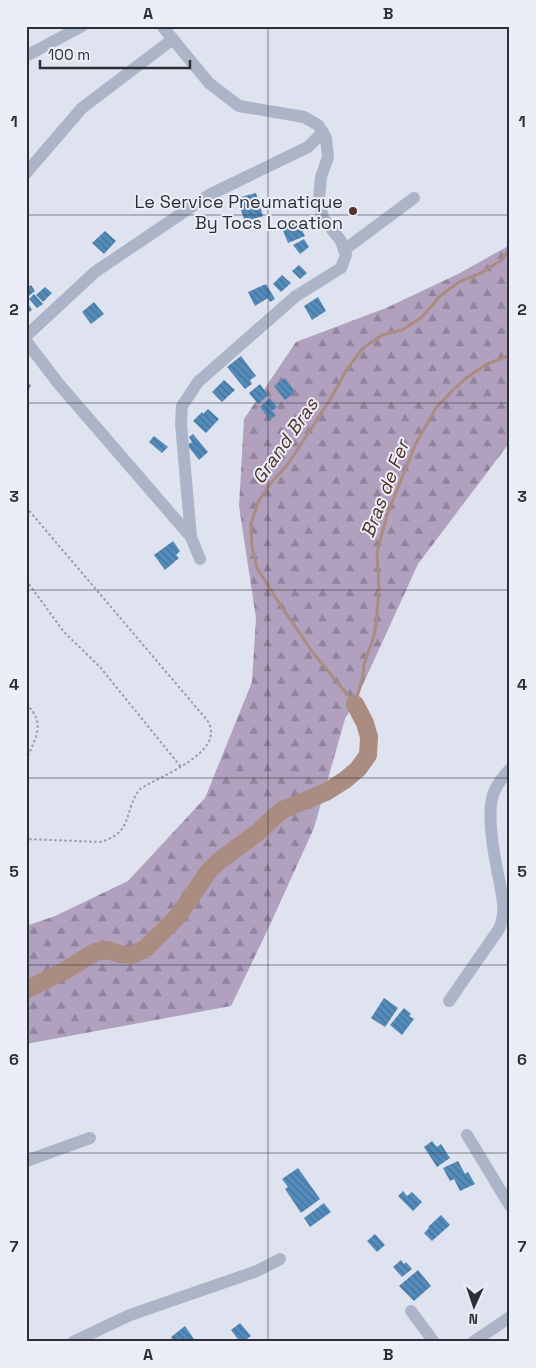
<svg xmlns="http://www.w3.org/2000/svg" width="536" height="1368" font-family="'Space Grotesk',sans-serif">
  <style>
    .forest { fill: url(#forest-firs) }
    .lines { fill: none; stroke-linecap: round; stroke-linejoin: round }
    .stream { stroke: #ab8c81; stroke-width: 3 }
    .river { stroke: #ab8c81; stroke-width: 18 }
    .building { fill: url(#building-back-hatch) }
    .path { stroke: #949eb0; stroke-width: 2; stroke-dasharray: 2.5 2.5; stroke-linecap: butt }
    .minor { stroke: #acb5c7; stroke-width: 12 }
    .grid { fill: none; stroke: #2a3036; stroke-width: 1; stroke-opacity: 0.55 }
    .poi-dot { fill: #543124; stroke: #ebeef8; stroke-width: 2 }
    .labels { text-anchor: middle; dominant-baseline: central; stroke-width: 4; stroke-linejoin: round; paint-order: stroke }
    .poi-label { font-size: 18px; fill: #2a3036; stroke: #ebeef8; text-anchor: end }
    .water-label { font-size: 19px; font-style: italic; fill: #543124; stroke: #ebeef8 }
    .neatline { fill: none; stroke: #2a3036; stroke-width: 2 }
    .grid-label { font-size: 16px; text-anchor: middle; font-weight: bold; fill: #2a3036 }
  </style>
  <defs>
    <pattern id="forest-firs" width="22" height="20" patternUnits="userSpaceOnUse" patternTransform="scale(1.25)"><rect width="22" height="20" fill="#b1a0be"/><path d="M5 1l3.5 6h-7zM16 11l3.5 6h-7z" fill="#90839b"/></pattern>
    <pattern id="building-back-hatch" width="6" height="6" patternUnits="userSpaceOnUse" patternTransform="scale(1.25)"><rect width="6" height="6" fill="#538bba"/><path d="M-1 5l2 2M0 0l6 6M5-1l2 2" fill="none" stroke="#457298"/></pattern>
  </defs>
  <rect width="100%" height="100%" fill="#dfe3f0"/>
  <path class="forest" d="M510 245V442L418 564 354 704 345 719 314 828 268 929 231 1006 26 1044V926L55 916 128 881 205 798 252 682 256 618 239 506 244 419 296 342 386 308 460 273Z"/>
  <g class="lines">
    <g class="stream">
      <path d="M355 704 314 654 281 606 257 568 252 547 251 524 258 502 269 485 288 464 331 398 347 369 363 348 382 335 402 330 422 317 440 296 459 282 481 273 502 260 510 248"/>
      <path d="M355 704 363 676 364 664 374 636 376 623 379 590 377 552 387 515 416 443 436 408 452 391 465 379 485 365 510 355"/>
    </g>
    <path class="river" d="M26 990 66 970 95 952 107 950 120 954 132 955 146 948 178 916 208 872 219 861 257 833 282 810 326 792 345 780 358 769 368 755 369 737 365 723 355 704"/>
  </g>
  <g class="building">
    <path d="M256 193 263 216 245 222 237 198Z"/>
    <path d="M297 221 305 236 288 243 282 228Z"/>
    <path d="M105 231 116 241 104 254 92 243Z"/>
    <path d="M304 239 309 247 300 254 293 245Z"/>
    <path d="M299 265 307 273 300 279 292 271Z"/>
    <path d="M282 275 291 283 281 292 273 284Z"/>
    <path d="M266 284 275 299 270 302 268 298 255 306 248 292Z"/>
    <path d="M31 285 35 291 26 298V288Z"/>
    <path d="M45 287 52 293 43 302 36 295Z"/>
    <path d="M34 294 43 304 37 308 29 299Z"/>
    <path d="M318 297 326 311 312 320 304 306Z"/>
    <path d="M26 301 32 310 26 314Z"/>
    <path d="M94 302 104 314 91 324 82 312Z"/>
    <path d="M241 356 256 376 250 380 252 384 245 389 227 367Z"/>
    <path d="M285 378 293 389 294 393 285 400 274 386Z"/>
    <path d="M224 380 235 390 222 402 212 392Z"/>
    <path d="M26 383 31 385 26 396Z"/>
    <path d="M260 384 268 395 258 404 249 393Z"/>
    <path d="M270 398 277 407 272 411 276 415 270 420 260 407Z"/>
    <path d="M208 409 219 419 206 433 193 421 202 412 203 414Z"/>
    <path d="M193 434 208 452 199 460 187 445 192 442 189 437Z"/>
    <path d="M154 436 168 447 162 453 149 442Z"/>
    <path d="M173 541 180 551 176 555 179 558 165 570 154 555Z"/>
    <path d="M384 998 398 1008 385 1027 371 1018Z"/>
    <path d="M404 1008 411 1014 409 1016 414 1019 402 1035 390 1025Z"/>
    <path d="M432 1141 437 1147 441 1144 450 1158 437 1167 424 1147Z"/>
    <path d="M458 1161 465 1174 468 1172 475 1184 460 1191 454 1179 450 1181 443 1168Z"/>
    <path d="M298 1168 320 1199 301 1213 285 1189 288 1187 282 1179Z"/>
    <path d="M403 1191 407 1196 412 1192 422 1202 413 1211 398 1196Z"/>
    <path d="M324 1203 331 1212 310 1227 304 1218Z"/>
    <path d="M441 1215 450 1225 432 1241 424 1233 429 1228 428 1227Z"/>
    <path d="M375 1234 385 1245 377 1252 367 1241Z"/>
    <path d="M401 1260 404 1264 406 1262 412 1269 402 1277 393 1267Z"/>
    <path d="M418 1270 431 1286 414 1301 399 1286Z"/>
    <path d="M240 1323 251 1336 247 1339 249 1342H240L231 1330Z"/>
    <path d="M185 1326 194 1339 190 1342H174L171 1337Z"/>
  </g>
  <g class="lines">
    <g class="path">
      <path d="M26 507 207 720C228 752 160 776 140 789 123 811 134 833 100 842L26 839"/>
      <path d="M26 580 64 632 100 667 181 767"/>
      <path d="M26 704C47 723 35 738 26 761"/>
    </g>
    <g class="minor">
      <path d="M162 26 209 83 239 106 304 117 318 125 326 138 328 157 321 177 319 199 323 218 341 241 346 255 341 268 296 296 198 382 182 406 181 424 191 537"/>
      <path d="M26 56 82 26"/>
      <path d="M26 173 82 108 173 39"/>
      <path d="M344 250 414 198"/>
      <path d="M26 336 95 272 209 195 308 147 323 132"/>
      <path d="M26 341 58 383 191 537 200 559"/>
      <path d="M449 1001 499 929C506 912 503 902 500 884 495 860 486 817 493 795 496 785 503 777 510 769"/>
      <path d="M467 1135 510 1206"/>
      <path d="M26 1161 90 1138"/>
      <path d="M411 1311 434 1342"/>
      <path d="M73 1342 130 1315 257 1271 280 1259"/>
      <path d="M473 1342 510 1317"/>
    </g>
  </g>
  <path class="grid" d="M268 26V1342M26 215H510M26 403H510M26 590H510M26 778H510M26 965H510M26 1153H510"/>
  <circle class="poi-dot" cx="353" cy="211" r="5"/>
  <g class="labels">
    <g class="poi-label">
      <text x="343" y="201">Le Service Pneumatique<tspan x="343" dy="21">By Tocs Location</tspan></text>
    </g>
    <g class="water-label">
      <text transform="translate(285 441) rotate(-55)">Grand Bras</text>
      <text transform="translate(385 489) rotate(-69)">Bras de Fer</text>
    </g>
  </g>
  <rect width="536" height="1368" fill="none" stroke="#ebeef8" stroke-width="55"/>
  <g transform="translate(474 1306) rotate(183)" stroke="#ebeef8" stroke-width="4" paint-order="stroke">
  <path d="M0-4L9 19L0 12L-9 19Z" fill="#2a3036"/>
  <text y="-8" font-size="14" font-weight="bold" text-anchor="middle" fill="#2a3036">N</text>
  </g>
  <path d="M40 60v8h150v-8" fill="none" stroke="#2a3036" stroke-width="2.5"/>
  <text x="48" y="60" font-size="15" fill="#2a3036" stroke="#ebeef8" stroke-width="4" paint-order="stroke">100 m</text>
  <rect x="28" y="28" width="480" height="1312" class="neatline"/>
  <g class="grid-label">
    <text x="148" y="19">A</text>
    <text x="388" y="19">B</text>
    <text x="14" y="127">1</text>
    <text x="522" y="127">1</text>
    <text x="14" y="315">2</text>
    <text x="522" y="315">2</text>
    <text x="14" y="502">3</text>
    <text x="522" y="502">3</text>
    <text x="14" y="690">4</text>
    <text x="522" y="690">4</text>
    <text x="14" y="877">5</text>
    <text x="522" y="877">5</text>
    <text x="14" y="1065">6</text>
    <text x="522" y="1065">6</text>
    <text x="14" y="1252">7</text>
    <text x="522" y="1252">7</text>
    <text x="148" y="1360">A</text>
    <text x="388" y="1360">B</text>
  </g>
</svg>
